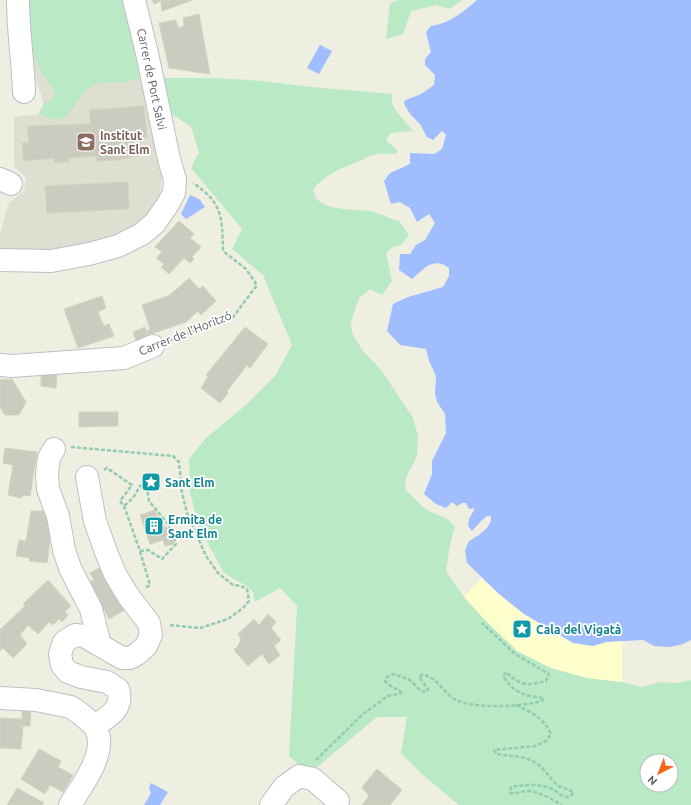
<svg xmlns="http://www.w3.org/2000/svg" width="691" height="805" font-family="Ubuntu,sans-serif">
  <style>
    .education { fill: #dedfd0 }
    .green { fill: #bae9c6; fill-rule: evenodd }
    .sand { fill: #fdfecc }
    .water { fill: #a0beff }
    .building { fill: #cccbc0; stroke: #d4d3bf }
    .lines { fill: none; stroke-linecap: round; stroke-linejoin: round }
    .minor-casing { stroke: #bebfc6; stroke-width: 24 }
    .path { stroke: #93cbb1; stroke-width: 2.5; stroke-dasharray: 4 2; stroke-linecap: butt }
    .minor { stroke: #fff; stroke-width: 22 }
    .labels { text-anchor: middle; dominant-baseline: central; stroke-width: 3.5; stroke-linejoin: round; paint-order: stroke }
    .street-label { font-size: 12px; fill: #5a5c64; stroke: #fff }
    .education-label { font-size: 12px; font-weight: bold; fill: #785e54; stroke: #fff; text-anchor: start }
    .culture-label { font-size: 12px; font-weight: bold; fill: #0d838f; stroke: #fff; text-anchor: start }
  </style>
  <rect width="100%" height="100%" fill="#eeefe1"/>
  <path class="education" d="M22 0H122L134 43 162 173 160 198 146 219 117 234 83 249 0 253V234L8 204 24 191 26 178 14 166V117L39 114 44 103 34 75Z"/>
  <g class="green">
    <path d="M22 0H121L142 75C139 77 135 80 131 81 120 85 106 80 94 85 72 95 75 133 39 114L44 103 49 101 56 95 52 87 42 73 27 40Z"/>
    <path d="M398 0H462L449 9 437 5 411 11 403 34 386 39 390 3Z"/>
    <path d="M158 78H216L262 81 311 87 392 94V104L397 112 413 131 391 133 386 140 398 151 396 154C390 154 383 153 377 154 370 155 364 159 357 162 340 169 324 175 313 190 314 192 315 196 316 198 326 211 355 209 370 211 380 213 389 219 399 221L409 235 402 244 393 247 386 253 392 281 382 295 370 289 359 298 351 322 352 333 363 351 382 371 413 418 418 436 417 456 405 480 406 490 425 509 449 520 455 527 450 544 446 571 464 597 587 678 622 682 642 687 660 682 677 683 691 680V805H459L424 776 401 753 407 717H377L309 774 289 756 297 606 280 588 255 602 253 592 246 586 224 573 199 527 190 492 189 459 205 439 247 404 275 376 292 345 263 275 232 249 242 229 191 168 199 152 191 127 169 112ZM647 761H671V785H647Z"/>
  </g>
  <path class="sand" d="M482 578 499 594 524 614 593 646 606 642 622 640V682L587 678 551 668 517 651 483 618 464 597Z"/>
  <g class="water">
    <path d="M477 0H691V640L683 644 670 647 654 646 643 640 606 642 593 646 573 643 524 614 499 594 467 563 465 550 469 541 479 535 487 528 491 521V516H487L481 521 472 531 468 526 469 519 475 508 469 509 466 503H462L457 506 452 502 446 508 436 504 424 494 432 474V461L446 433 445 414 437 402 435 394 436 376 429 361 426 349 400 345 387 331 393 304 408 297 443 287 449 276V268C433 256 424 269 412 279L399 270 400 254H410L416 245 425 240 435 223 429 214 417 222 410 208 400 202 391 204 384 181 390 173 410 164V153L434 154 442 149 446 135 442 131 433 140 427 137 420 124 411 115 405 106 404 102 406 100 421 94 434 85 435 75 425 65V59L431 52 426 32 431 26C449 24 463 12 477 0Z"/>
    <path d="M320 45 332 51 319 74 307 68Z"/>
    <path d="M190 195 199 199 205 207 186 219 181 214Z"/>
    <path d="M151 783 168 792 160 805H144L151 793 149 788Z"/>
  </g>
  <g class="building">
    <path d="M152 0H193L162 11 161 1 154 4Z"/>
    <path d="M199 14 210 74 169 68 159 23 176 20 178 28 184 26 183 18Z"/>
    <path d="M144 106 147 137 141 138V155L117 160 97 161 96 156 69 158V162L54 163V158L24 161 22 143H29L27 126 91 124 89 110Z"/>
    <path d="M128 182 129 209 47 213 45 186Z"/>
    <path d="M179 221 194 234 190 238 201 247 192 257 194 259 190 263 184 258 169 274 161 267 164 264 156 258 162 252 155 247Z"/>
    <path d="M189 278 199 289 203 286 216 301 201 315 198 311 186 322 148 335 147 331 150 329 142 305 170 295Z"/>
    <path d="M102 296 106 308 98 312 104 326 109 324 114 336 78 348 64 309Z"/>
    <path d="M145 327 151 342 138 346 133 332Z"/>
    <path d="M245 327 268 344 250 368 247 365 227 391 228 393 220 403 201 388 208 377 206 375Z"/>
    <path d="M41 372 57 373 56 388 41 386Z"/>
    <path d="M12 379 26 402 19 415H5L0 407V380Z"/>
    <path d="M79 412H118V426L79 427Z"/>
    <path d="M5 448 37 452 30 496 23 495 21 498 8 495 13 465 3 463Z"/>
    <path d="M155 510 160 523 169 529 174 544 165 546 163 540 150 544 140 515Z"/>
    <path d="M31 511H44V516L53 517 47 563 29 561 30 558 16 556 19 540 26 541Z"/>
    <path d="M101 567 125 610 109 619 105 611 102 612 86 584 94 580 90 573Z"/>
    <path d="M48 580 71 606 65 611 68 615 62 622 59 619 53 625 49 622 38 634 28 625 20 635 27 644 13 658 3 648 0 651V628L1 629 25 606 23 604Z"/>
    <path d="M268 614 276 622 271 628 281 640 274 646 280 655 269 664 262 654 248 666 234 650 238 646 241 639 238 634 254 619 259 625Z"/>
    <path d="M22 708 31 710 30 726H23L21 749 0 748V718L22 719Z"/>
    <path d="M39 749 61 761 58 767 73 775 63 792 50 785 45 794 21 779Z"/>
    <path d="M377 769 402 790 390 805H362L369 796 362 787Z"/>
    <path d="M17 788 44 803 42 805H7Z"/>
  </g>
  <g class="lines">
    <g class="minor-casing">
      <g id="minor">
        <path d="M18 0C18 31 23 61 24 92"/>
        <path d="M0 179 11 184"/>
        <path d="M0 260 51 261 89 254 118 246 142 234 155 223 168 204 174 193 175 180 169 159 147 53 134 0"/>
        <path d="M0 365 12 366 124 358 153 346"/>
        <path d="M54 449 49 458 47 474 48 489 58 516 64 550 70 568 91 609 100 645"/>
        <path d="M87 477 95 521 106 552 115 574 129 597 149 623 151 635 146 646 137 654 130 658H122L84 636 75 635 64 642 60 654 62 665 68 672 81 677 107 682 118 689C124 708 110 716 95 726"/>
        <path d="M0 698 36 700 71 707 82 715 95 726"/>
        <path d="M70 805C81 786 101 762 99 738 98 734 96 730 95 726"/>
        <path d="M271 805 284 787 299 776 313 779 338 801"/>
      </g>
    </g>
    <g class="path">
      <path d="M170 340 233 317 257 285 246 269 223 251C222 217 223 203 193 183"/>
      <path d="M71 447 173 456 179 462 182 493 187 513 206 556 218 573 233 585 241 586 247 589 249 601 243 608 228 619 200 628 168 625"/>
      <path d="M104 470 107 468 132 485 120 501 124 506 140 551 148 550 162 559 176 544 168 524 149 501 147 488 151 482 140 486 133 498 124 506"/>
      <path d="M140 551 150 585 145 588"/>
      <path d="M402 693C397 688 389 687 385 681L387 677 394 674 410 680 421 691 426 692 428 689 419 677 422 675C436 675 444 694 456 700 475 709 522 707 542 701L544 698C524 696 514 693 503 676L506 672C521 686 527 686 546 681L549 674 515 654 482 623"/>
      <path d="M516 705C532 712 544 719 551 734L546 741 535 746 494 750 496 754C513 757 529 754 543 769 548 774 552 780 557 785 561 788 567 788 574 793L568 797C559 795 559 793 552 789 540 783 524 785 511 787L510 793C517 794 522 791 529 791 541 792 552 800 562 805"/>
      <path d="M316 760 363 714 388 696 402 693"/>
    </g>
    <use href="#minor" class="minor"/>
  </g>
  <defs>
    <g id="school-square" transform="scale(1)"><rect x="-9" y="-9" width="18" height="18" rx="4" fill="#8d6e63" stroke="#fff"/><path d="M0-5L7-2L0 1L-7-2ZM-4 1L0 2.5L4 1V4Q0 6-4 4Z" fill="#fff"/></g>
    <g id="sight-square" transform="scale(1)"><rect x="-9" y="-9" width="18" height="18" rx="4" fill="#0f9aa8" stroke="#fff"/><path d="M0-6L1.8-2.2L6-1.7L2.9 1.2L3.7 5.4L0 3.3L-3.7 5.4L-2.9 1.2L-6-1.7L-1.8-2.2Z" fill="#fff"/></g>
    <g id="building-square" transform="scale(1)"><rect x="-9" y="-9" width="18" height="18" rx="4" fill="#0f9aa8" stroke="#fff"/><path d="M-4-6H4V6H1V3H-1V6H-4ZM-2.5-4.3h1.7v1.8h-1.7ZM.8-4.3h1.7v1.8H.8ZM-2.5-1h1.7V.8h-1.7ZM.8-1h1.7V.8H.8Z" fill="#fff"/></g>
  </defs>
  <g fill-rule="evenodd">
    <use href="#school-square" x="86" y="142"/>
    <use href="#sight-square" x="151" y="482"/>
    <use href="#building-square" x="154" y="526"/>
    <use href="#sight-square" x="522" y="629"/>
  </g>
  <g class="labels">
    <g class="street-label">
      <text transform="translate(152 79) rotate(78)">Carrer de Port Salvi</text>
      <text transform="translate(185 333) rotate(-22)">Carrer de l'Horitzó</text>
    </g>
    <g class="education-label">
      <text x="100" y="135">Institut<tspan x="100" dy="14">Sant Elm</tspan></text>
    </g>
    <g class="culture-label">
      <text x="165" y="482">Sant Elm</text>
      <text x="168" y="519">Ermita de<tspan x="168" dy="14">Sant Elm</tspan></text>
      <text x="536" y="629">Cala del Vigatà</text>
    </g>
  </g>
  <g transform="translate(659 773) rotate(222)"><circle r="19" fill="#ffffff" stroke="#bdbec1"/>
  <path d="M0-3L7 15L0 10L-7 15Z" fill="#fc651a"/>
  <text y="-6" font-size="11" font-weight="bold" text-anchor="middle" fill="#5a5c64">N</text>
  </g>
</svg>
